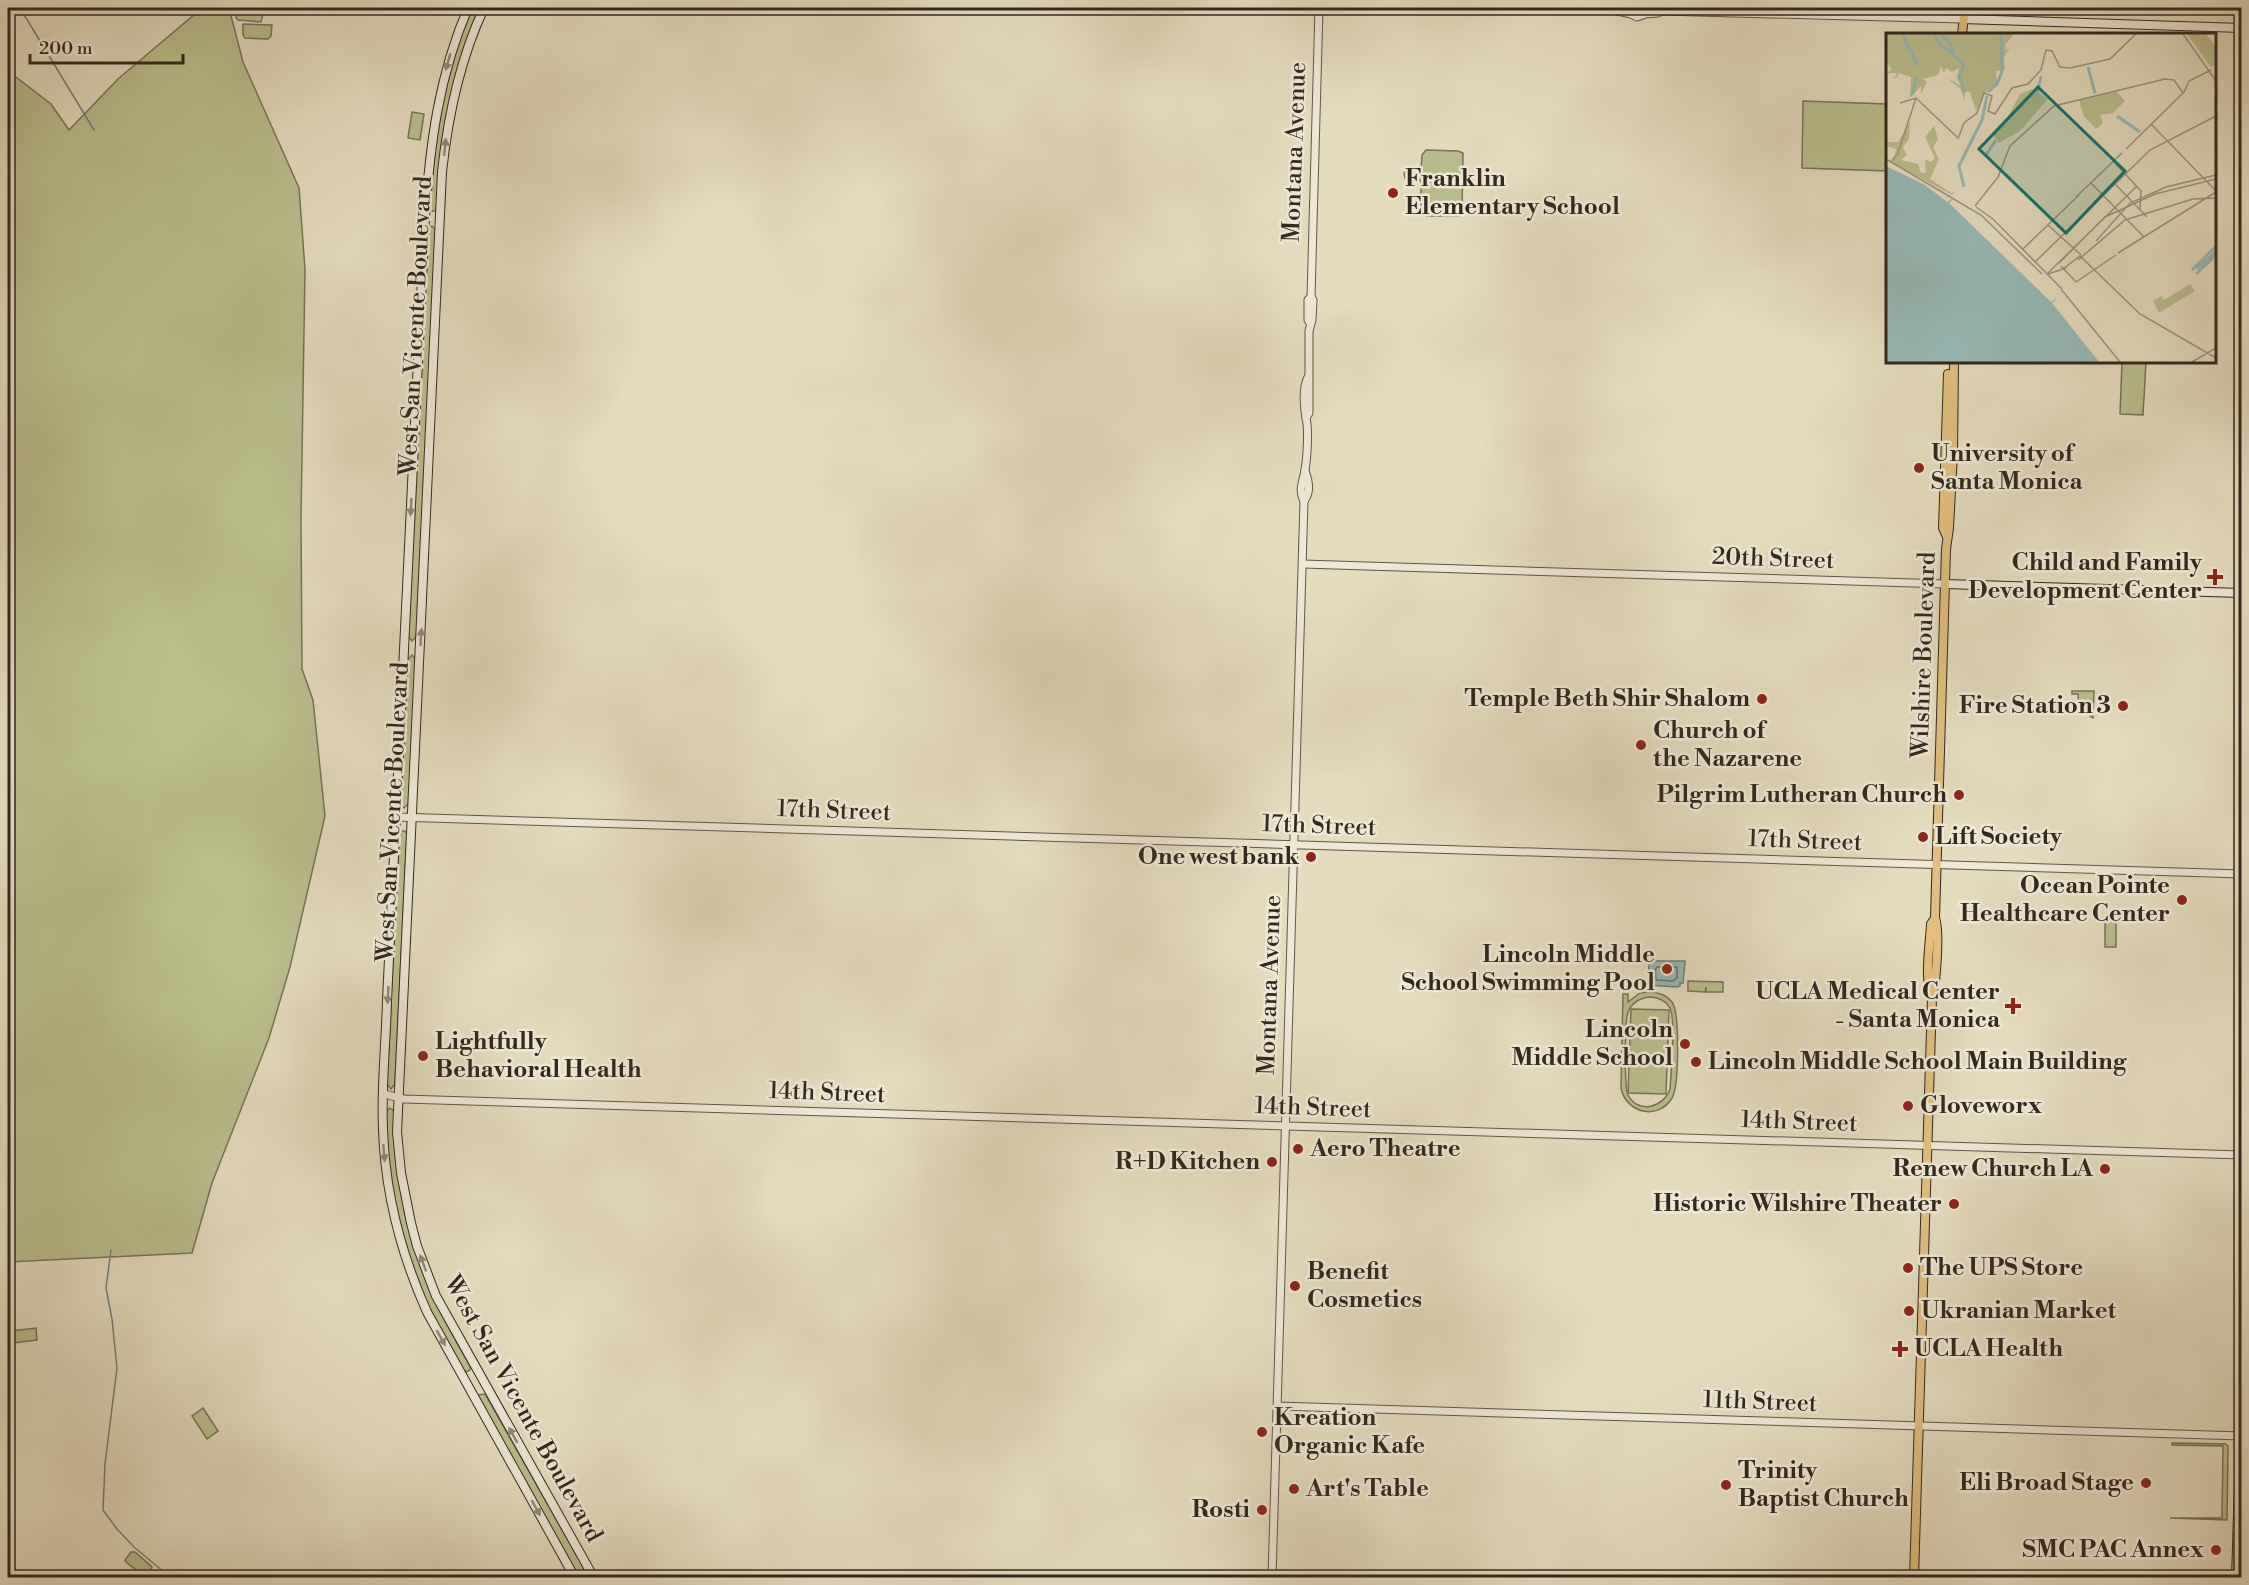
<svg xmlns="http://www.w3.org/2000/svg" width="2249" height="1585" font-family="'Libre Bodoni',serif">
  <style>
    .green { fill: #bbbe8d; stroke: #767355; stroke-width: 1.5; fill-rule: evenodd }
    .water { fill: #96bab6; stroke: #6e8079; stroke-width: 1.5 }
    .lines { fill: none; stroke-linecap: round; stroke-linejoin: round }
    .shore { stroke: #64716a; stroke-width: 1.5 }
    .stream { stroke: #6e8079; stroke-width: 1.5 }
    .tertiary-casing { stroke: #5f5545; stroke-width: 9 }
    .secondary-casing { stroke: #32281d; stroke-width: 10 }
    .primary-casing { stroke: #32281d; stroke-width: 10 }
    .tertiary { stroke: #eee8d5; stroke-width: 7 }
    .secondary { stroke: #eee8d5; stroke-width: 8 }
    .primary { stroke: #e2be7f; stroke-width: 8 }
    .oneway { fill: #908879 }
    .poi-dot { fill: #8f2418; stroke: #eee8d5; stroke-width: 2 }
    .labels { text-anchor: middle; dominant-baseline: central; stroke-width: 5; stroke-linejoin: round; paint-order: stroke }
    .street-label { font-size: 24px; fill: #32281d; stroke: #eee8d5 }
    .poi-label { font-size: 24px; font-weight: bold; fill: #32281d; stroke: #eee8d5; text-anchor: start }
    .inset-river { fill: none; stroke: #96bab6; stroke-width: 3 }
    .inset-road { fill: none; stroke: #9d947e; stroke-width: 1.5 }
    .view { fill: #0f766e; fill-opacity: 0.15; stroke: #0f766e; stroke-width: 3 }
    .inset-edge { fill: none; stroke: #32281d; stroke-width: 3 }
  </style>
  <rect width="100%" height="100%" fill="#e5dcbe"/>
  <filter id="stains"><feTurbulence type="fractalNoise" baseFrequency=".00333" numOctaves="4"/><feColorMatrix values="0 0 0 0 .2 0 0 0 0 .09 0 0 0 0 .02 0 0 0 .5 -.17"/></filter>
  <radialGradient id="worn" r=".72"><stop offset=".6" stop-color="#630" stop-opacity="0"/><stop offset="1" stop-color="#630" stop-opacity=".3"/></radialGradient>
  <g class="green">
    <path d="M202 8H229L243 62 299 188 305 269 301 518 302 669 313 700 325 816 290 967 269 1038 212 1183 192 1253 8 1262V995L14 979 15 921 8 914V71L51 104 69 130 118 79Z"/>
    <path d="M237 8H262L264 10 261 22 238 20 236 18Z"/>
    <path d="M472 8H479C451 73 442 137 437 208L436 211H431L428 209 430 171 450 63Z"/>
    <path d="M243 24 272 25 271 36 268 39 245 38 243 35Z"/>
    <path d="M1803 101 1887 104V171L1802 168Z"/>
    <path d="M412 112 424 114 420 140 408 138Z"/>
    <path d="M1426 150 1458 151 1463 153 1462 212 1459 216H1426L1421 213V180H1409L1405 178 1404 173 1410 169H1421L1422 155Z"/>
    <path d="M432 226 436 230 417 636 412 641 408 636 428 228Z"/>
    <path d="M2122 362H2146L2143 415 2120 414Z"/>
    <path d="M412 655 416 660 409 803 404 808 400 804 407 660Z"/>
    <path d="M2072 691H2094L2093 718 2090 716V710H2079L2078 694H2072Z"/>
    <path d="M399 830 407 832 395 1084 391 1089 387 1084Z"/>
    <rect x="2105" y="920" width="11" height="27"/>
    <path d="M1688 981 1723 982V992H1706V987L1705 992 1688 991Z"/>
    <path d="M1648 992C1658 992 1666 994 1672 1002 1680 1013 1679 1086 1672 1098 1658 1121 1626 1113 1621 1088L1623 994H1628V1002L1640 993ZM1650 997C1658 997 1665 1000 1670 1008 1676 1020 1671 1072 1670 1089 1664 1107 1639 1115 1628 1095 1624 1087 1625 1021 1628 1012 1632 1002 1640 998 1650 997Z"/>
    <path d="M1631 1009 1669 1010 1666 1094 1628 1093Z"/>
    <path d="M390 1108 395 1112C397 1173 405 1232 429 1288 441 1316 456 1341 470 1366V1370L466 1372C458 1365 452 1351 446 1342 405 1272 387 1192 386 1112Z"/>
    <path d="M36 1328 37 1340 13 1343 11 1331Z"/>
    <path d="M485 1394 589 1577H578L477 1395Z"/>
    <path d="M203 1408 218 1431 207 1439 192 1416Z"/>
    <path d="M2172 1443 2226 1444 2228 1446 2227 1520 2170 1518H2222L2223 1446 2172 1445Z"/>
    <path d="M131 1552H135L152 1567 147 1576 145 1577 126 1562 125 1560Z"/>
  </g>
  <path class="water" d="M1649 961H1685L1683 983H1680V986L1677 987 1648 985Z"/>
  <g class="lines">
    <path class="shore" d="M1657 967H1677V978L1673 981 1656 980 1655 970Z"/>
    <g class="stream">
      <path d="M20 8 94 130"/>
      <path d="M111 1250 106 1288 112 1319 117 1368 105 1464 103 1510 117 1529 134 1547 171 1578"/>
    </g>
    <g class="tertiary-casing">
      <g id="tertiary">
        <path d="M1570 8 1613 10 1631 14"/>
        <path d="M1631 8V14L1637 17 1643 15 1645 8"/>
        <path d="M1651 8H1658L1661 11 1962 19"/>
        <path d="M1644 14 1658 13 1661 11"/>
        <path d="M1310 323 1308 320V300L1311 297"/>
        <path d="M1306 418 1309 413V331L1312 320 1313 300 1311 297 1319 8"/>
        <path d="M1304 501C1311 492 1309 481 1305 471"/>
        <path d="M1303 564 1945 584"/>
        <path d="M396 817 2242 874"/>
        <path d="M384 1094 404 1099 2242 1155"/>
        <path d="M1278 1406 2242 1436"/>
        <path d="M1272 1578 1304 501C1298 490 1303 482 1305 470 1307 458 1309 430 1306 418 1304 406 1302 389 1308 377"/>
      </g>
    </g>
    <g class="secondary-casing">
      <g id="secondary">
        <path d="M468 8C439 75 430 144 425 217L387 1000C386 1043 381 1087 383 1129 385 1193 401 1254 427 1312L575 1578"/>
        <path d="M484 8C460 59 448 116 442 172L397 1132 401 1173 411 1223 417 1246 436 1296 594 1578"/>
        <path d="M1962 19 2242 28"/>
        <path d="M1945 584 2242 593"/>
      </g>
    </g>
    <g class="primary-casing">
      <g id="primary">
        <path d="M1962 34 1965 8"/>
        <path d="M1947 537 1943 528 1948 374"/>
        <path d="M1932 997C1924 979 1930 945 1931 924L1935 918"/>
        <path d="M1914 1578 1932 998C1936 983 1940 931 1935 918L1946 549 1949 528 1953 454 1954 362"/>
        <path d="M2236 1578 2242 1387"/>
      </g>
    </g>
    <use href="#tertiary" class="tertiary"/>
    <use href="#secondary" class="secondary"/>
    <use href="#primary" class="primary"/>
  </g>
  <defs><path id="oneway-solid" d="M-6-.8H1V-3.2L6.5 0L1 3.2V.8H-6Z" transform="scale(1.5)"/></defs>
  <g class="oneway">
    <use href="#oneway-solid" transform="translate(448 62) rotate(106)"/>
    <use href="#oneway-solid" transform="translate(445 147) rotate(-84)"/>
    <use href="#oneway-solid" transform="translate(411 507) rotate(93)"/>
    <use href="#oneway-solid" transform="translate(421 637) rotate(-87)"/>
    <use href="#oneway-solid" transform="translate(388 995) rotate(93)"/>
    <use href="#oneway-solid" transform="translate(384 1153) rotate(85)"/>
    <use href="#oneway-solid" transform="translate(423 1263) rotate(-110)"/>
    <use href="#oneway-solid" transform="translate(441 1338) rotate(61)"/>
    <use href="#oneway-solid" transform="translate(513 1435) rotate(-119)"/>
    <use href="#oneway-solid" transform="translate(536 1508) rotate(61)"/>
  </g>
  <g class="poi-dot">
    <circle cx="1393" cy="193" r="6"/>
    <circle cx="1919" cy="468" r="6"/>
    <path d="M2212 568h6v6h6v6h-6v6h-6v-6h-6v-6h6z"/>
    <circle cx="1762" cy="699" r="6"/>
    <circle cx="2123" cy="706" r="6"/>
    <circle cx="1641" cy="745" r="6"/>
    <circle cx="1959" cy="795" r="6"/>
    <circle cx="1923" cy="837" r="6"/>
    <circle cx="1311" cy="857" r="6"/>
    <circle cx="2182" cy="900" r="6"/>
    <circle cx="1667" cy="969" r="6"/>
    <path d="M2010 997h6v6h6v6h-6v6h-6v-6h-6v-6h6z"/>
    <circle cx="1685" cy="1044" r="6"/>
    <circle cx="423" cy="1056" r="6"/>
    <circle cx="1696" cy="1062" r="6"/>
    <circle cx="1908" cy="1106" r="6"/>
    <circle cx="1298" cy="1149" r="6"/>
    <circle cx="1272" cy="1162" r="6"/>
    <circle cx="2105" cy="1169" r="6"/>
    <circle cx="1954" cy="1204" r="6"/>
    <circle cx="1908" cy="1268" r="6"/>
    <circle cx="1295" cy="1286" r="6"/>
    <circle cx="1909" cy="1311" r="6"/>
    <path d="M1897 1340h6v6h6v6h-6v6h-6v-6h-6v-6h6z"/>
    <circle cx="1262" cy="1432" r="6"/>
    <circle cx="2146" cy="1483" r="6"/>
    <circle cx="1726" cy="1485" r="6"/>
    <circle cx="1294" cy="1489" r="6"/>
    <circle cx="1262" cy="1510" r="6"/>
    <circle cx="2216" cy="1550" r="6"/>
  </g>
  <g class="labels">
    <g class="street-label">
      <text transform="translate(1295 152) rotate(-88)">Montana Avenue</text>
      <text transform="translate(416 326) rotate(-87)">West San Vicente Boulevard</text>
      <text transform="translate(1773 559) rotate(2)">20th Street</text>
      <text transform="translate(1924 655) rotate(-88)">Wilshire Boulevard</text>
      <text transform="translate(834 811) rotate(2)">17th Street</text>
      <text transform="translate(393 812) rotate(-87)">West San Vicente Boulevard</text>
      <text transform="translate(1319 826) rotate(2)">17th Street</text>
      <text transform="translate(1805 841) rotate(2)">17th Street</text>
      <text transform="translate(1270 985) rotate(-88)">Montana Avenue</text>
      <text transform="translate(827 1093) rotate(2)">14th Street</text>
      <text transform="translate(1313 1108) rotate(2)">14th Street</text>
      <text transform="translate(1799 1122) rotate(2)">14th Street</text>
      <text transform="translate(1760 1402) rotate(2)">11th Street</text>
      <text transform="translate(523 1409) rotate(61)">West San Vicente Boulevard</text>
    </g>
    <g class="poi-label">
      <text x="1405" y="179">Franklin<tspan x="1405" dy="28">Elementary School</tspan></text>
      <text x="1931" y="454">University of<tspan x="1931" dy="28">Santa Monica</tspan></text>
      <text x="2202" y="563" text-anchor="end">Child and Family<tspan x="2202" dy="28">Development Center</tspan></text>
      <text x="1750" y="699" text-anchor="end">Temple Beth Shir Shalom</text>
      <text x="2111" y="706" text-anchor="end">Fire Station 3</text>
      <text x="1653" y="731">Church of<tspan x="1653" dy="28">the Nazarene</tspan></text>
      <text x="1947" y="795" text-anchor="end">Pilgrim Lutheran Church</text>
      <text x="1935" y="837">Lift Society</text>
      <text x="1299" y="857" text-anchor="end">One west bank</text>
      <text x="2170" y="886" text-anchor="end">Ocean Pointe<tspan x="2170" dy="28">Healthcare Center</tspan></text>
      <text x="1655" y="955" text-anchor="end">Lincoln Middle<tspan x="1655" dy="28">School Swimming Pool</tspan></text>
      <text x="2000" y="992" text-anchor="end">UCLA Medical Center<tspan x="2000" dy="28">- Santa Monica</tspan></text>
      <text x="1673" y="1030" text-anchor="end">Lincoln<tspan x="1673" dy="28">Middle School</tspan></text>
      <text x="435" y="1042">Lightfully<tspan x="435" dy="28">Behavioral Health</tspan></text>
      <text x="1708" y="1062">Lincoln Middle School Main Building</text>
      <text x="1920" y="1106">Gloveworx</text>
      <text x="1310" y="1149">Aero Theatre</text>
      <text x="1260" y="1162" text-anchor="end">R+D Kitchen</text>
      <text x="2093" y="1169" text-anchor="end">Renew Church LA</text>
      <text x="1942" y="1204" text-anchor="end">Historic Wilshire Theater</text>
      <text x="1920" y="1268">The UPS Store</text>
      <text x="1307" y="1272">Benefit<tspan x="1307" dy="28">Cosmetics</tspan></text>
      <text x="1921" y="1311">Ukranian Market</text>
      <text x="1914" y="1349">UCLA Health</text>
      <text x="1274" y="1418">Kreation<tspan x="1274" dy="28">Organic Kafe</tspan></text>
      <text x="1738" y="1471">Trinity<tspan x="1738" dy="28">Baptist Church</tspan></text>
      <text x="2134" y="1483" text-anchor="end">Eli Broad Stage</text>
      <text x="1306" y="1489">Art's Table</text>
      <text x="1250" y="1510" text-anchor="end">Rosti</text>
      <text x="2204" y="1550" text-anchor="end">SMC PAC Annex</text>
    </g>
  </g>
  <g transform="translate(1886 33)">
    <rect width="330" height="330" fill="#e5dcbe"/>
    <path d="M0 1H125L127 2 119 12 120 17 124 14 118 24 119 37 110 38 111 52 100 59 90 78 84 59H79V68L74 55 60 44 77 54 71 45 73 35 66 39 60 35 58 40 55 33 52 42 37 46 41 49 35 61V53L24 65 25 44 13 40 11 44 8 46 11 40H0L6 37 0 28ZM301 1H320L330 14V31L325 34ZM146 56 162 66 134 98 113 110 106 100 118 91 134 61ZM230 58 239 68 227 80 214 82 217 90 210 96 198 83 193 67ZM24 89 23 106 17 114 21 122 15 127 32 131 35 140H40L39 126 45 129 49 125 39 104 48 93 52 106 47 114 53 126 44 146 65 160 70 158 66 162 7 130 10 116 0 113V109H12ZM304 251 309 258 273 280 267 268 275 263 278 267Z" fill="#bbbe8d"/>
    <path d="M0 133 39 152 61 169 68 165 63 170 165 269 172 264 166 270 213 329H0Z" fill="#96bab6"/>
    <path class="inset-river" d="M16 1 32 33M48 1 56 14 66 19M54 1 65 11 67 21 78 33 73 44 79 59M202 34 209 60M102 59 111 51 116 38 115 1M26 62 31 44M151 63 155 43M231 83 254 99M100 122 110 107M78 154 73 133 96 87 101 63M311 236 330 218M306 237 330 213M310 241 330 222"/>
    <path class="inset-road" d="M297 1 330 48M14 70 30 65 72 105M265 91 330 158M72 106 78 90 91 80 98 60 106 63 102 78 109 81 126 55 142 51 155 37 160 17 166 18 174 34 184 35 224 26 250 1M240 116 298 59 303 48 325 37M0 126 95 182 156 241M227 128 255 158 254 176M5 129 12 120 30 65M205 150 258 204M229 151 261 184M190 164 236 120M89 173 112 144 124 113 168 73 279 46 288 47 297 60M90 174 107 186 176 256M162 192 195 222M210 208 244 170 280 154 330 142M137 216 193 162M232 220 330 159M192 227 239 187 307 166 330 165M149 229 264 117 330 83M173 230 219 184 269 161 330 146M175 233 190 249M177 236 194 223 254 281 330 325M162 240 251 153M162 241 180 235M190 249 230 222M175 256 234 329M306 329 330 315"/>
    <path class="view" d="M152 54 239 138 180 200 93 116Z"/>
    <rect width="330" height="330" class="inset-edge"/>
  </g>
  <rect width="2249" height="1585" fill="none" stroke="#e5dcbe" stroke-width="30"/>
  <rect x="9" y="9" width="2231" height="1567" fill="none" stroke="#32281d" stroke-width="3"/>
  <rect x="15" y="15" width="2219" height="1555" fill="none" stroke="#32281d" stroke-width="1.5"/>
  <path d="M30 54v9h153v-9" fill="none" stroke="#32281d" stroke-width="3"/>
  <text x="39" y="54" font-size="18" fill="#32281d" stroke="#eee8d5" stroke-width="4.5" paint-order="stroke">200 m</text>
  <rect width="100%" height="100%" filter="url(#stains)"/>
  <rect width="100%" height="100%" fill="url(#worn)"/>
</svg>
